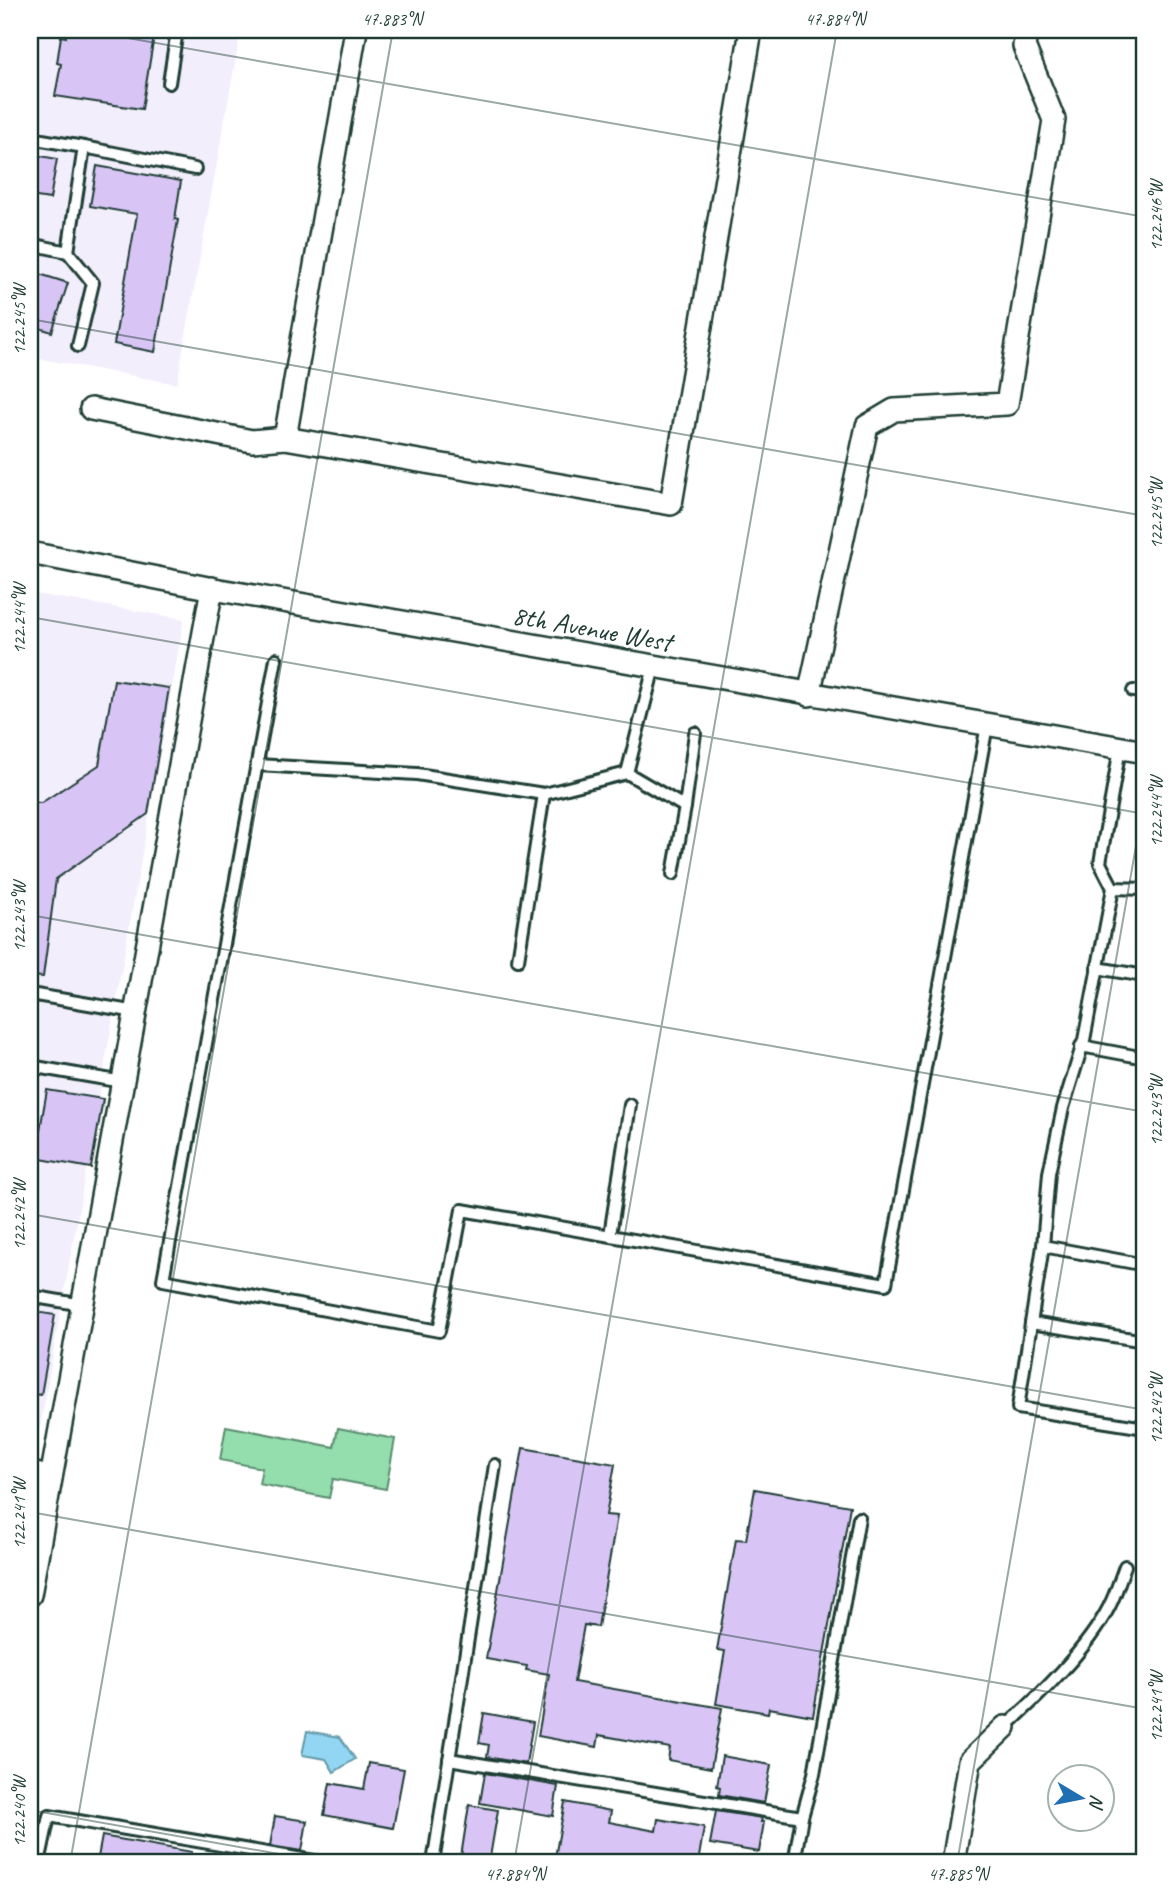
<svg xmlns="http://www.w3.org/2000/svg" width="1175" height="1893" font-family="Caveat,sans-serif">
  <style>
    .built { fill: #f3eefc }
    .green { fill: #94ddad; stroke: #5a8d70; stroke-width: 2 }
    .water { fill: #92d6f4; stroke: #6499a7; stroke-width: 2 }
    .building { fill: #d8c5f6; stroke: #1f3d34; stroke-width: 2 }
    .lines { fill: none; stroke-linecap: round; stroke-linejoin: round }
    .lane-casing { stroke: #1f3d34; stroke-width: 16 }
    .street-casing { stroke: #1f3d34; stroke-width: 26 }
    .lane { stroke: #fff; stroke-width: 10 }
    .street { stroke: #fff; stroke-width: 21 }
    .ticks { fill: none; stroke: #1f3d34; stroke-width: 2; stroke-opacity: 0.45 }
    .labels { text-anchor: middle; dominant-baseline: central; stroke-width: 5; stroke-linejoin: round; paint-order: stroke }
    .street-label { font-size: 28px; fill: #1f3d34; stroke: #fff }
    .neatline { fill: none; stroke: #1f3d34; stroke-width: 2.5 }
    .ticks-label { font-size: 18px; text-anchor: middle; fill: #1f3d34 }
  </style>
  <rect width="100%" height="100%" fill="#fff"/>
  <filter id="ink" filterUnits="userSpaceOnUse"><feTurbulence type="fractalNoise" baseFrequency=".0143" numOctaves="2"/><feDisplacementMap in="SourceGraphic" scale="14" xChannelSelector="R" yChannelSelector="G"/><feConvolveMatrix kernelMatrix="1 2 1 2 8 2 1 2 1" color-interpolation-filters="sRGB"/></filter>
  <g filter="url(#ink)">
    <g class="built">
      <path d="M30 30H241L177 384 30 357Z"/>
      <path d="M30 593 184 619 38 1439 30 1438Z"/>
    </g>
    <path class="green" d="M226 1426 334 1447 338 1428 395 1439 386 1489 333 1479 329 1498 259 1484 262 1468 220 1460Z"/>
    <path class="water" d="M307 1731 340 1737 355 1759 334 1772 326 1759 302 1755Z"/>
    <g class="building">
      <path d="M65 30H155L142 109 55 96 61 64 57 63 61 36 66 37Z"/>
      <path d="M30 154 57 159 50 199 30 196Z"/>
      <path d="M97 166 181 181 175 219 178 220 155 352 114 344 137 214 90 206Z"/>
      <path d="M30 271 68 283 52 332 30 325Z"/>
      <path d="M114 680 169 688 148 814 56 879 43 977 30 976V802L41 803 99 765Z"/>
      <path d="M47 1090 103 1099 91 1168 35 1158Z"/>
      <path d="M30 1311 55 1315 41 1395 30 1394Z"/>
      <path d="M523 1448 615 1464 606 1515 617 1516 598 1627 584 1625 574 1682 722 1708 711 1768 668 1760 670 1748 599 1735 597 1747 538 1736 549 1674 526 1670 527 1666 486 1659Z"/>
      <path d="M755 1489 850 1506 813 1716 769 1708 768 1713 716 1704 725 1651 717 1650 736 1539 746 1540Z"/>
      <path d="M484 1713 533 1722 526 1764 487 1757 489 1745 479 1743Z"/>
      <path d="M722 1756 771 1765 764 1803 719 1795 720 1787 717 1786Z"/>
      <path d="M369 1763 404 1769 393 1828 324 1815 330 1783 364 1789Z"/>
      <path d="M485 1773 558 1786 553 1816 480 1803Z"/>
      <path d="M565 1802 611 1811 609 1822 656 1831 658 1819 704 1827 698 1863H554Z"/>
      <path d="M469 1805 498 1810 489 1863H460Z"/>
      <path d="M716 1811 762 1818 761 1822H764L759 1852 710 1844Z"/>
      <path d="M275 1816 307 1821 302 1851 270 1846Z"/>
      <path d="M102 1836 192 1852V1863H97Z"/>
    </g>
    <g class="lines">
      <g class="lane-casing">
        <g id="lane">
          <path d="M169 83 177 30"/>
          <path d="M30 138 84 147"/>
          <path d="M30 244 68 252 84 147 195 169"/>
          <path d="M68 252 93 283 78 346"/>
          <path d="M276 659 163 1280 439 1331 462 1210 886 1284 987 725"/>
          <path d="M1133 691 1145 692"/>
          <path d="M257 765 417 774 544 794 627 773 654 667"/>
          <path d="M627 773 685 807 695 733"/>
          <path d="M673 874 685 807"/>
          <path d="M1113 888 1100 863 1120 748"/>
          <path d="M1145 889 1113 888 1084 1040 1063 1108 1049 1173 1043 1246 1018 1408 1145 1428"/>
          <path d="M518 960 544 794"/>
          <path d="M1097 968 1145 976"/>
          <path d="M30 994 136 1012"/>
          <path d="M1081 1046 1145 1058"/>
          <path d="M30 1066 123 1082"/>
          <path d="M610 1235 630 1105"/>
          <path d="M1043 1246 1145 1265"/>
          <path d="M30 1296 83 1305"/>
          <path d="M1031 1323 1145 1341"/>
          <path d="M1005 1727C1040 1696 1088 1648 1109 1607 1116 1594 1120 1579 1125 1566"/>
          <path d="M449 1759 802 1817"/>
          <path d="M39 1863 49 1816 326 1863"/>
          <path d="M433 1863 495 1465"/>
          <path d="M794 1863 802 1817 814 1774 859 1518"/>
        </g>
      </g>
      <g class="street-casing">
        <g id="street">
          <path d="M91 409 252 441 285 438 671 504 751 30"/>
          <path d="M285 438 356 30"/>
          <path d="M30 553 208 588 1145 752"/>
          <path d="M809 695 867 426 894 410 1007 404 1054 120 1024 46 1027 30"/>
          <path d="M30 1473 51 1477"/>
          <path d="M30 1595 212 588"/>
          <path d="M953 1863 970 1761 1005 1727"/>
        </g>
      </g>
      <use href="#lane" class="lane"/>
      <use href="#street" class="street"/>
    </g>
  </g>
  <path class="ticks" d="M82 30 1145 217M30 319 1145 516M30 617 1145 814M30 915 1145 1112M30 1214 1145 1410M30 1512 1145 1709M30 1810 330 1863M70 1863 393 30M514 1863 837 30M957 1863 1145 795"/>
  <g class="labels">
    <g class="street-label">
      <text transform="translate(592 628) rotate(10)">8th Avenue West</text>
    </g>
  </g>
  <rect width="1175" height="1893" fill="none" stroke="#fff" stroke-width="77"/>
  <g transform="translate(1081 1798) rotate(100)"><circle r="33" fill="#ffffff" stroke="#a5b1ae" stroke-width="2"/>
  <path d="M0-5L12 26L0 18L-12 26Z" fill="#1f6fb2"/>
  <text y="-10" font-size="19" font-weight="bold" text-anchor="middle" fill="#1f3d34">N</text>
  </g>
  <rect x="38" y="38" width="1098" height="1816" class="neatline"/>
  <g class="ticks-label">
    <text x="392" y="25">47.883°N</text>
    <text x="835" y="25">47.884°N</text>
    <text transform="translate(1156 216) rotate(-90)" y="6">122.246°W</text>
    <text transform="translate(19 320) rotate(-90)" y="6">122.245°W</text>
    <text transform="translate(1156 514) rotate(-90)" y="6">122.245°W</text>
    <text transform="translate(19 619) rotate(-90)" y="6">122.244°W</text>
    <text transform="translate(1156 812) rotate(-90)" y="6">122.244°W</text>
    <text transform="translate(19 917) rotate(-90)" y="6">122.243°W</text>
    <text transform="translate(1156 1111) rotate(-90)" y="6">122.243°W</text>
    <text transform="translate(19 1215) rotate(-90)" y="6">122.242°W</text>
    <text transform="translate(1156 1409) rotate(-90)" y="6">122.242°W</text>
    <text transform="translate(19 1514) rotate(-90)" y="6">122.241°W</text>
    <text transform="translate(1156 1707) rotate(-90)" y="6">122.241°W</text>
    <text transform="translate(19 1812) rotate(-90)" y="6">122.240°W</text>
    <text x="515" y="1880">47.884°N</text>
    <text x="958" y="1880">47.885°N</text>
  </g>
</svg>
